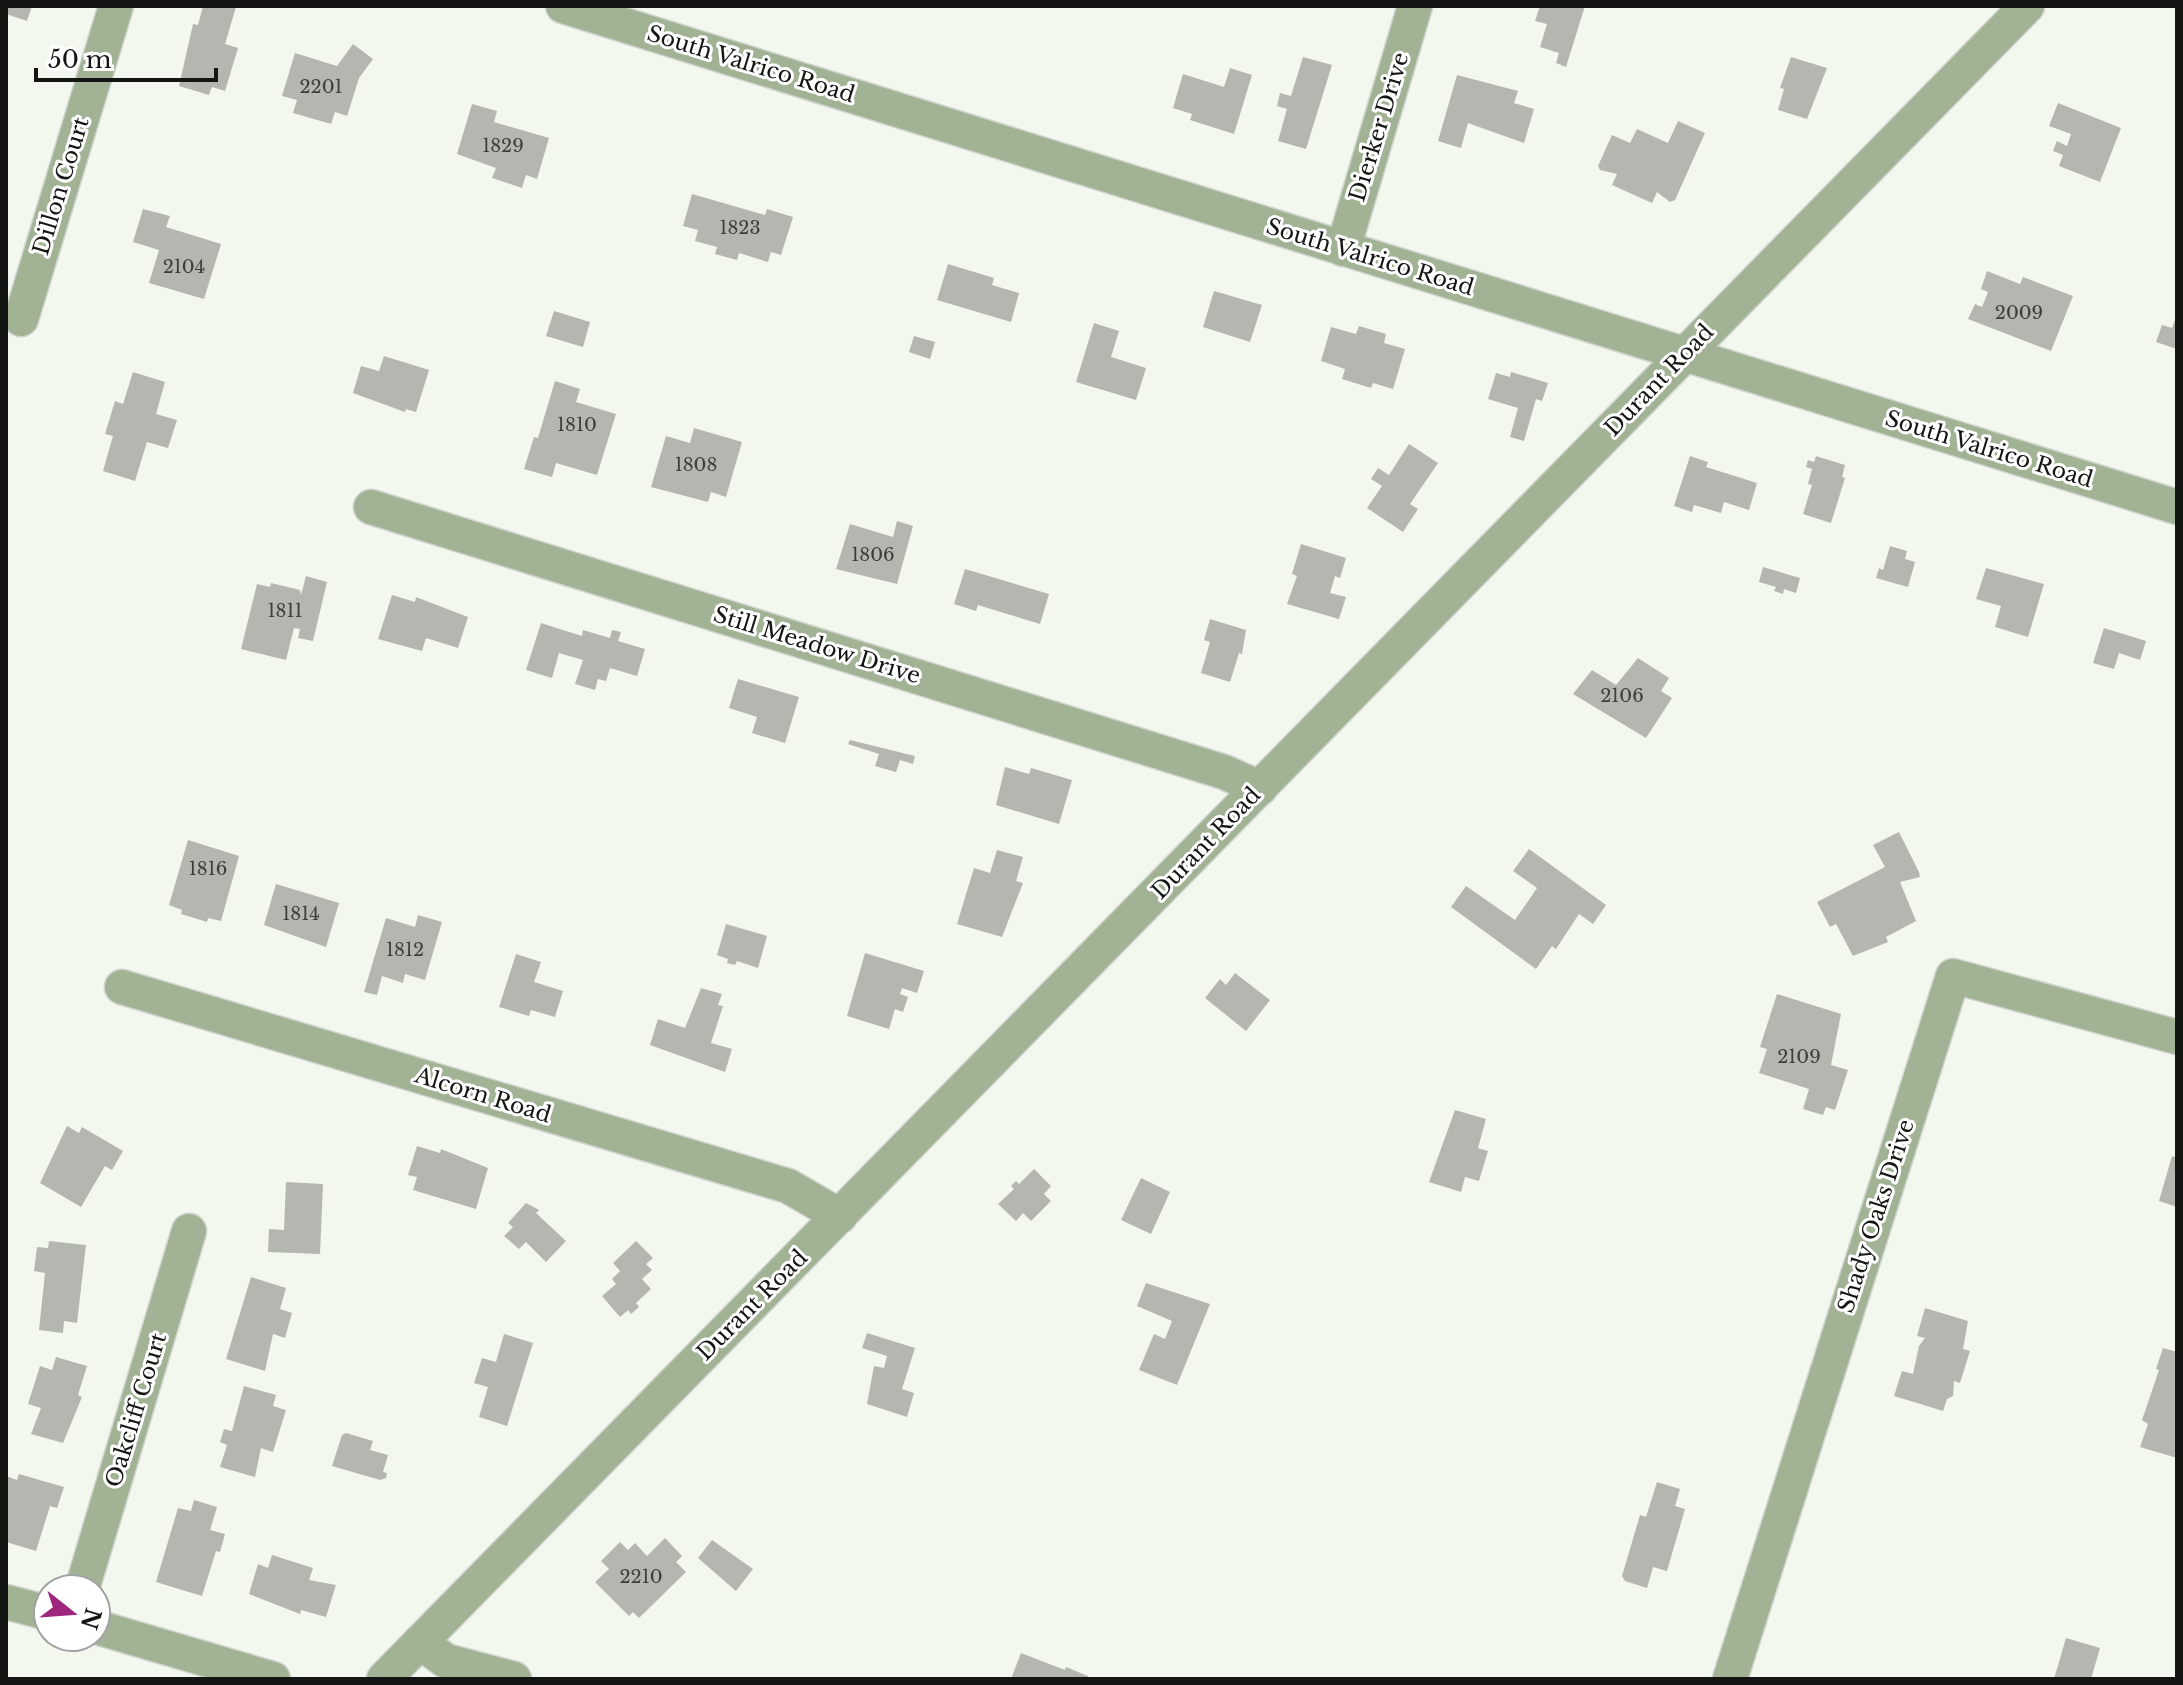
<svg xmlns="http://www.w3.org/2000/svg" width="2183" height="1685" font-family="'Libre Baskerville',serif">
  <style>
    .building { fill: #b3b7b0 }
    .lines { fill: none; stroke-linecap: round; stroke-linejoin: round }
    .minor-casing { stroke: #cfd4cc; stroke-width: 37 }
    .minor { stroke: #a1b295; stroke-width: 34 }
    .labels { text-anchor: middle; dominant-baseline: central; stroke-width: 6; stroke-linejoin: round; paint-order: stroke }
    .number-label { font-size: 18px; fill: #3c3e3a }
    .street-label { font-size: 22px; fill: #141613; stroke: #fff }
  </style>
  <rect width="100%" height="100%" fill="#f3f8ef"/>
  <g class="building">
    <path d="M6 6H32L27 21 6 14Z"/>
    <path d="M203 6 236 7 225 44 238 48 225 91 212 87 209 95 179 86 193 24 198 25Z"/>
    <path d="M1540 6H1585L1566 67 1556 63 1559 53 1540 47 1547 24 1535 21Z"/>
    <path d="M353 44 373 59 359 78 347 116 335 112 331 124 293 113 297 100 282 96 295 53 337 66Z"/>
    <path d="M1303 57 1332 65 1306 149 1278 141 1287 109 1277 106 1280 93 1291 96Z"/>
    <path d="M1791 57 1827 68 1807 119 1778 110 1784 89 1780 88Z"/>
    <path d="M1230 68 1252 75 1234 134 1190 120 1192 114 1173 108 1183 74 1224 87Z"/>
    <path d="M1457 75 1518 91 1514 103 1534 109 1524 143 1468 123 1461 148 1438 141Z"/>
    <path d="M2058 103 2121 128 2100 182 2059 166 2063 155 2053 151 2057 141 2067 146 2071 134 2049 126Z"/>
    <path d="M472 104 497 111 494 122 549 138 537 179 526 175 522 188 492 178 496 168 457 154Z"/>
    <path d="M1678 121 1705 133 1675 200 1670 202 1657 192 1652 203 1612 185 1617 174 1600 170 1598 166 1612 135 1630 143 1637 129 1668 143Z"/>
    <path d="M692 194 765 215 767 209 793 217 781 255 771 252 768 262 739 253 737 260 715 254 717 247 695 241 698 230 683 226Z"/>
    <path d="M143 209 170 216 166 227 221 244 204 299 149 283 159 250 133 242Z"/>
    <path d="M948 264 994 278 992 285 1019 293 1011 322 937 300Z"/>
    <path d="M1987 271 2020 284 2023 277 2073 296 2051 351 1968 319 1975 304 1982 307 1988 292 1981 289Z"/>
    <path d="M1214 291 1262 305 1250 342 1203 327Z"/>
    <path d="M554 311 590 322 583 347 546 336Z"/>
    <path d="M2177 315V349L2156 342 2162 325 2172 328Z"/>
    <path d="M1094 323 1119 331 1111 357 1146 368 1136 400 1076 382Z"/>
    <path d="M1359 326 1386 334 1384 343 1405 349 1393 389 1373 383 1371 388 1342 379 1345 369 1321 361 1331 327 1356 334Z"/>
    <path d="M914 336 935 342 930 359 909 352Z"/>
    <path d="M384 356 429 370 416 412 406 409 405 412 353 393 361 366 379 371Z"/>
    <path d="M133 372 165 382 156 414 177 420 168 448 147 442 135 481 103 471 113 436 105 434 115 401 123 404Z"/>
    <path d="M1511 372 1548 383 1542 401 1536 399 1524 441 1510 437 1518 408 1488 399 1496 373 1510 377Z"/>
    <path d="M555 381 580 389 576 402 616 414 597 475 556 463 552 477 524 469 534 437 538 438Z"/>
    <path d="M694 428 742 442 726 497 711 492 708 502 651 487 666 436 690 443Z"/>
    <path d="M1409 444 1438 463 1410 504 1418 509 1403 532 1367 508 1382 486 1371 479 1378 468 1389 475Z"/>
    <path d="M1690 456 1708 462 1706 467 1757 483 1749 510 1724 502 1721 513 1694 505 1692 512 1674 506Z"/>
    <path d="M1816 456 1845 465 1842 477 1845 478 1831 523 1803 514 1812 485 1808 484 1812 469 1806 467 1808 460 1814 462Z"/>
    <path d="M897 521 913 526 897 584 836 569 850 524 893 537Z"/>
    <path d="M1301 544 1346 558 1340 578 1335 576 1330 593 1346 597 1339 619 1287 604 1297 576 1292 574Z"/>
    <path d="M1890 546 1907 551 1905 559 1915 562 1908 587 1876 578 1879 568 1883 570Z"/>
    <path d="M1763 567 1800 578 1796 593 1784 589 1783 594 1774 591 1776 587 1759 582Z"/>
    <path d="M1986 568 2044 584 2028 637 1995 627 2001 606 1976 599Z"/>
    <path d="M965 569 1049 594 1040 624 978 605 976 611 954 604Z"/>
    <path d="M306 576 327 582 313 641 298 638 300 629 294 628 286 660 241 649 257 584 270 587 271 583 300 590 301 595Z"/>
    <path d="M392 595 415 602 416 597 468 617 458 648 426 638 422 651 378 639Z"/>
    <path d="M1210 619 1246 630 1242 654 1239 653 1230 682 1201 673 1210 642 1204 640Z"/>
    <path d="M541 623 582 636 583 630 610 638 612 630 621 632 618 641 645 649 637 676 610 668 606 681 598 679 595 690 575 684 583 660 559 653 552 678 526 670Z"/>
    <path d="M2104 628 2146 641 2140 660 2119 653 2114 669 2093 663Z"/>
    <path d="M1638 658 1669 678 1661 691 1672 698 1646 738 1573 694 1592 670 1616 685Z"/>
    <path d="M738 679 799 697 785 743 752 733 757 717 729 708Z"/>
    <path d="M850 740 915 756 913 764 900 760 896 772 875 766 879 754 848 744Z"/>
    <path d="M1005 767 1029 774 1031 768 1072 780 1059 824 996 805Z"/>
    <path d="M1899 832 1919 872 1920 877 1900 882 1916 921 1886 937 1888 942 1853 956 1836 924 1830 927 1817 902 1885 867 1873 845Z"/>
    <path d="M188 840 239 856 221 921 208 918 207 922 181 914 182 910 169 905Z"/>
    <path d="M1529 849 1606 905 1593 924 1579 914 1556 949 1552 946 1536 969 1451 907 1466 886 1515 920 1537 888 1513 871Z"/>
    <path d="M997 850 1023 857 1016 881 1023 883 1002 937 957 924 974 868 990 873Z"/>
    <path d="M276 884 339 903 326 947 264 925Z"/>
    <path d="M418 915 442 922 425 980 405 974 403 983 382 976 377 995 364 992 386 918 415 927Z"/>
    <path d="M726 924 767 936 758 968 737 961 735 965 727 963 728 959 717 955Z"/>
    <path d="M865 953 924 971 917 993 902 988 900 994 908 997 903 1012 895 1009 889 1029 847 1016Z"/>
    <path d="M516 954 541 962 534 982 563 991 555 1017 531 1010 529 1016 499 1007Z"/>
    <path d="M1235 973 1270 1000 1246 1031 1205 998 1220 979 1226 985Z"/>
    <path d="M701 988 722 994 718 1005 723 1006 711 1043 732 1049 725 1072 650 1045 658 1019 685 1028Z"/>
    <path d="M1777 994 1841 1014 1831 1065 1848 1070 1835 1110 1826 1107 1823 1115 1803 1109 1809 1089 1759 1073 1767 1049 1760 1047Z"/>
    <path d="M1455 1110 1486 1119 1478 1148 1488 1151 1479 1181 1465 1177 1461 1192 1429 1182Z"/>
    <path d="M67 1126 79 1133 82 1127 123 1151 112 1170 105 1166 81 1207 40 1183Z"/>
    <path d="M417 1146 440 1153 441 1149 488 1168 476 1209 413 1190 417 1177 408 1175Z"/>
    <path d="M2172 1156 2177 1158V1207L2159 1201Z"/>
    <path d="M1034 1169 1051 1186 1044 1194 1051 1201 1031 1221 1023 1213 1016 1221 998 1204 1014 1189 1011 1186 1016 1181 1019 1184Z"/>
    <path d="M1141 1178 1170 1192 1151 1234 1121 1220Z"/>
    <path d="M286 1182 323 1184 320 1254 268 1252 269 1229 284 1230Z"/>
    <path d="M526 1203 539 1210 536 1213 566 1241 546 1262 526 1242 519 1249 504 1236 513 1227 508 1223Z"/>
    <path d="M49 1241 86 1245 77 1323 64 1321 63 1333 39 1330 45 1273 34 1271 37 1247 48 1248Z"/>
    <path d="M636 1241 653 1258 646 1264 652 1270 642 1279 651 1289 636 1303 639 1307 631 1314 628 1310 620 1317 602 1296 616 1284 612 1279 620 1271 613 1263Z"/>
    <path d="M251 1277 286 1288 280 1309 292 1313 285 1338 273 1334 265 1371 226 1359Z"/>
    <path d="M1146 1283 1210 1304 1177 1385 1139 1370 1154 1334 1165 1339 1172 1321 1137 1306Z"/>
    <path d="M1925 1308 1968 1321 1963 1349 1970 1351 1960 1383 1954 1381 1953 1396 1947 1399 1943 1411 1894 1396 1902 1371 1913 1374 1919 1346 1925 1338 1917 1336Z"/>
    <path d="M867 1333 915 1348 902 1389 914 1393 907 1417 867 1404 874 1366 884 1368 887 1356 862 1348Z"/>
    <path d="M504 1334 533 1343 507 1426 479 1417 488 1387 474 1383 482 1358 496 1362Z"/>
    <path d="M2163 1348 2177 1352V1458L2140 1447 2148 1424 2142 1420 2159 1370 2156 1369Z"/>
    <path d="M56 1357 87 1366 78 1395 82 1397 63 1443 31 1434 41 1408 28 1404 40 1366 52 1370Z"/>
    <path d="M244 1386 276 1395 273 1406 286 1410 273 1452 261 1448 255 1477 220 1467 227 1445 220 1442 224 1429 232 1431Z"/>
    <path d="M346 1433 373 1441 370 1450 388 1455 383 1472 387 1473 386 1478 380 1480 332 1466 342 1435Z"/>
    <path d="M19 1474 64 1487 57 1508 50 1506 36 1551 6 1542V1476L17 1480Z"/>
    <path d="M1657 1482 1680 1489 1675 1506 1685 1509 1667 1571 1653 1567 1647 1588 1625 1581 1622 1576 1640 1515 1646 1517Z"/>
    <path d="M194 1500 217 1507 210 1530 225 1534 220 1552 216 1551 202 1596 156 1582 178 1508 191 1511Z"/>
    <path d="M665 1538 682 1556 676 1562 686 1572 639 1618 633 1612 629 1616 595 1582 609 1569 601 1561 620 1542 628 1550 635 1543 647 1556Z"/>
    <path d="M712 1540 753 1569 736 1591 698 1558Z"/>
    <path d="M272 1555 313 1568 309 1580 336 1585 326 1617 301 1610 300 1614 249 1594 258 1564 268 1568Z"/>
    <path d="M2066 1638 2100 1648 2091 1679H2054Z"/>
    <path d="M1021 1653 1065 1670 1066 1667 1088 1676 1087 1679H1011Z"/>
  </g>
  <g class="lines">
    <g class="minor-casing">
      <g id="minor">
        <path d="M563 6 2177 507"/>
        <path d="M1343 249 1415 6"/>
        <path d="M21 319 116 6"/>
        <path d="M371 507 1224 772 1260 788"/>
        <path d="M122 987 788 1186 840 1216"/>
        <path d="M82 1589 189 1231"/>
        <path d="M6 1602 48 1613"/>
        <path d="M96 1627 273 1679"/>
        <path d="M420 1642 446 1661 514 1679"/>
        <path d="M384 1679 2027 6"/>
        <path d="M1730 1679 1953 976 2177 1037"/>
      </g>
    </g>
    <use href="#minor" class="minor"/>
  </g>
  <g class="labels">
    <g class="number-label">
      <text x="321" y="87">2201</text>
      <text x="503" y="146">1829</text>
      <text x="740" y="228">1823</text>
      <text x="184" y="267">2104</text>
      <text x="2019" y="313">2009</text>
      <text x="577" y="425">1810</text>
      <text x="696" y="465">1808</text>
      <text x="873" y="555">1806</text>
      <text x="285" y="611">1811</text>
      <text x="1622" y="696">2106</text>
      <text x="208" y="869">1816</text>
      <text x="301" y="914">1814</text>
      <text x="405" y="950">1812</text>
      <text x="1799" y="1057">2109</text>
      <text x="641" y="1577">2210</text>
    </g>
    <g class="street-label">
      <text transform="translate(751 64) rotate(17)">South Valrico Road</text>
      <text transform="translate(1379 127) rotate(-73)">Dierker Drive</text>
      <text transform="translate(61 186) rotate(-73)">Dillon Court</text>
      <text transform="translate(1370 257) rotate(17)">South Valrico Road</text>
      <text transform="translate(1659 380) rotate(-46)">Durant Road</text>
      <text transform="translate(1989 449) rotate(17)">South Valrico Road</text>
      <text transform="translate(817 645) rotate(17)">Still Meadow Drive</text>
      <text transform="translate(1206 843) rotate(-46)">Durant Road</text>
      <text transform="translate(483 1095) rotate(17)">Alcorn Road</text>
      <text transform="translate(1876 1216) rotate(-72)">Shady Oaks Drive</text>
      <text transform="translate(752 1305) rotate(-45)">Durant Road</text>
      <text transform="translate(136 1410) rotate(-73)">Oakcliff Court</text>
    </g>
  </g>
  <rect width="2183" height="1685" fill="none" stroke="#141613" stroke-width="16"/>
  <g transform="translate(72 1613) rotate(107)"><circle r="38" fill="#ffffff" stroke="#a1a2a1" stroke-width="2"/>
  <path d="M0-6L14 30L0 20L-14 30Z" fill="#9f267d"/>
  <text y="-12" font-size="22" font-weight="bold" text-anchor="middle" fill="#141613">N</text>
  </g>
  <path d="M36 68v12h180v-12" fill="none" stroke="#141613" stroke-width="4"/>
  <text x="48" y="68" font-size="24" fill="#141613" stroke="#ffffff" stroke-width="6" paint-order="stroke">50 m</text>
</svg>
